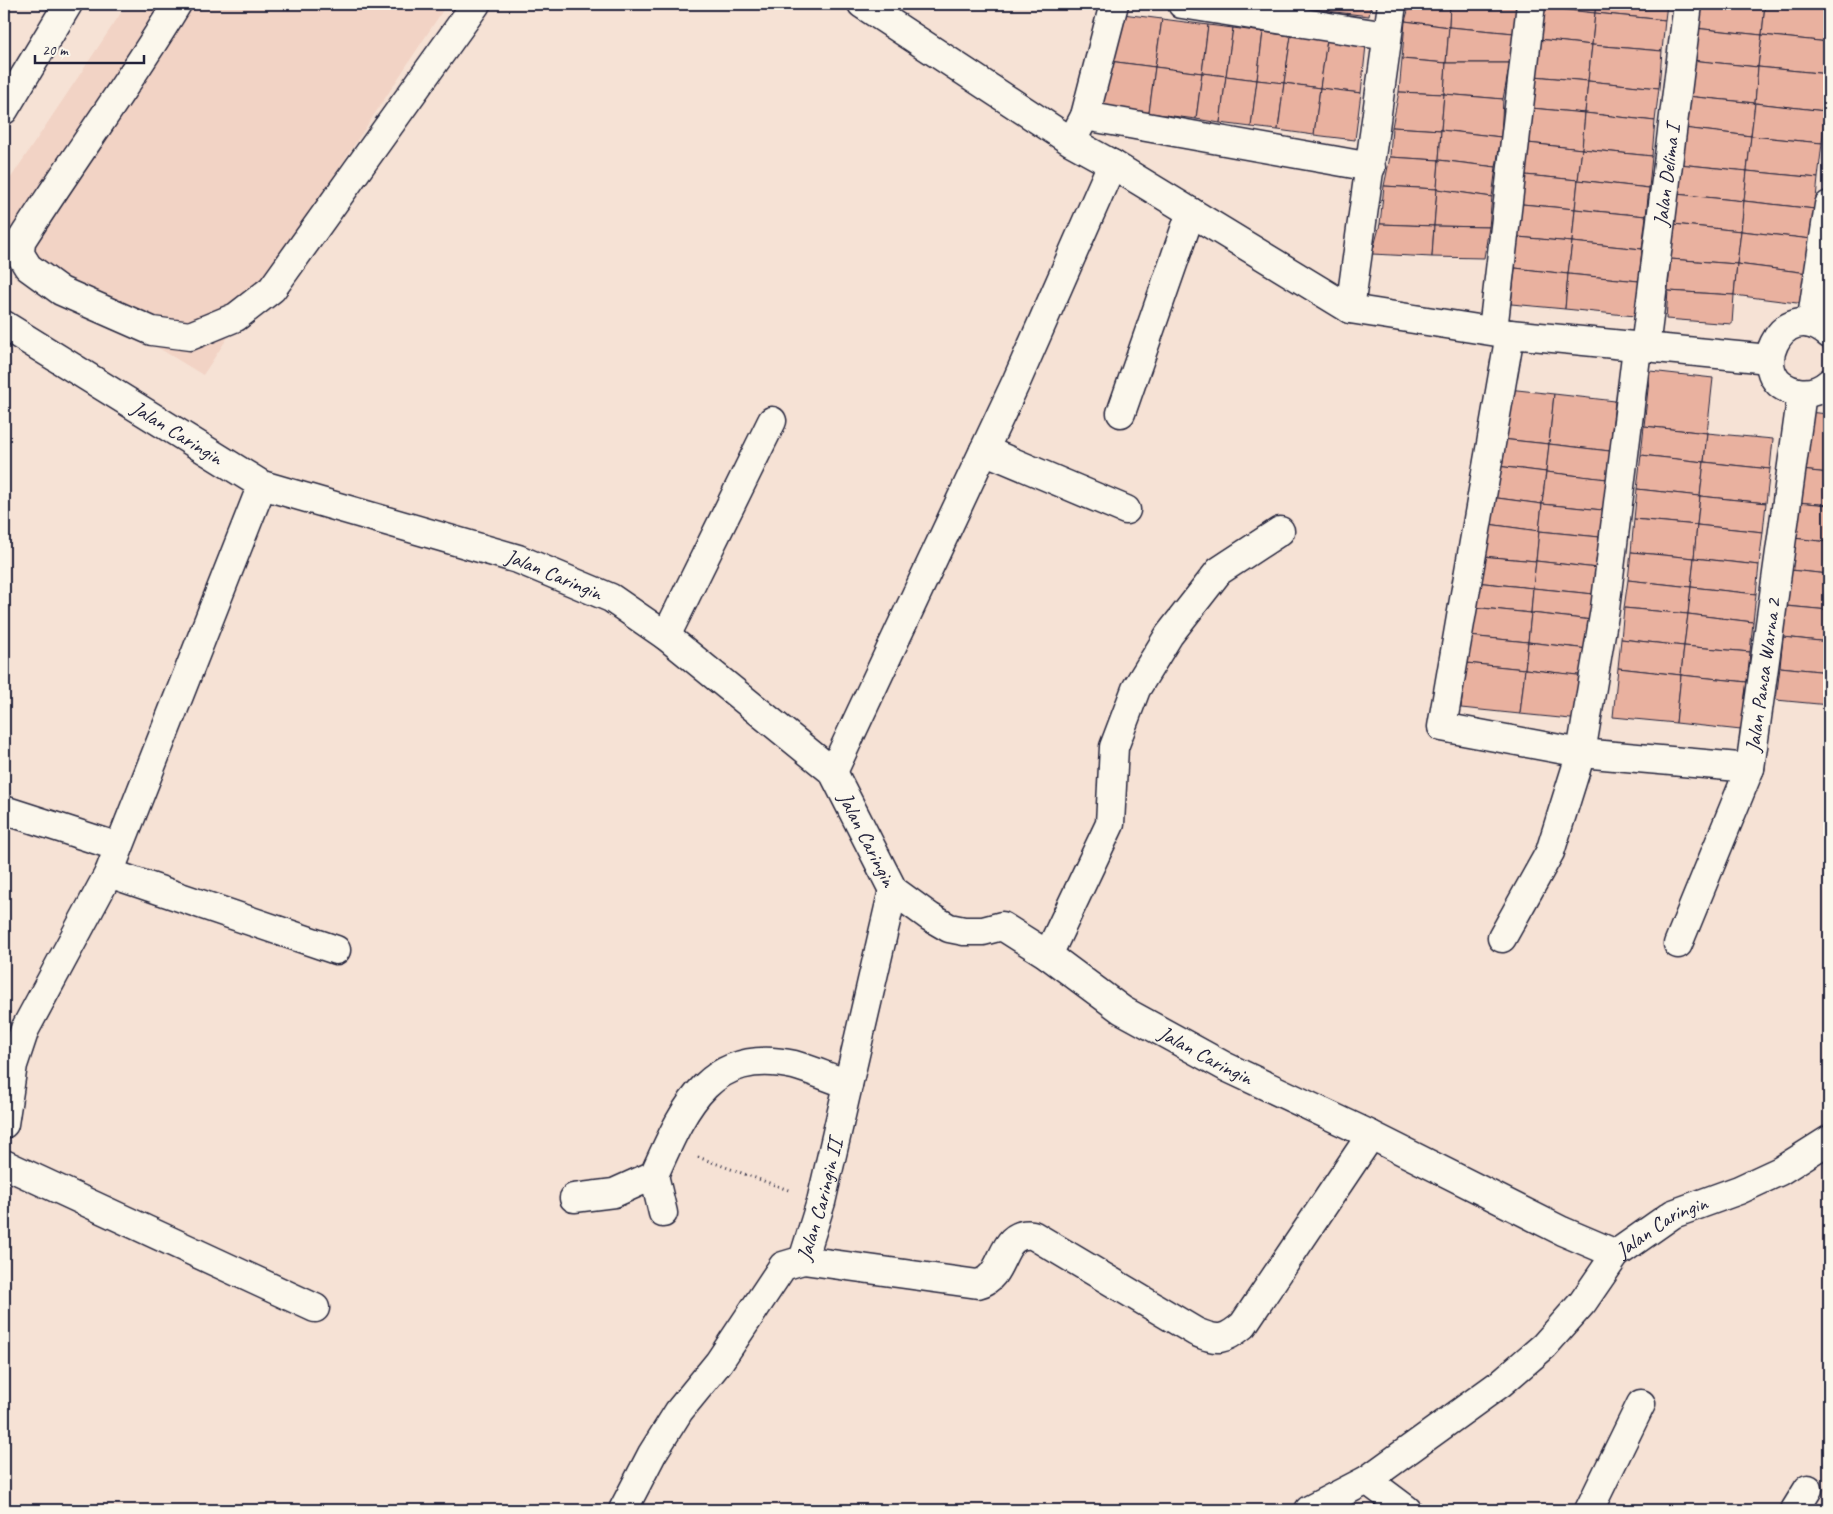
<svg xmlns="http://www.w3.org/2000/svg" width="1833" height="1514" font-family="Caveat,sans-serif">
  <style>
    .built { fill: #f2d3c5 }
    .building { fill: #e9b19f; stroke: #22223b }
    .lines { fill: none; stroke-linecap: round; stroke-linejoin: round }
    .minor-casing { stroke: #22223b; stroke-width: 31 }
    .major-casing { stroke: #22223b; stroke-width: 31 }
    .path { stroke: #22223b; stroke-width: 3; stroke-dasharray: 1 4; stroke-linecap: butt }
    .minor { stroke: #fbf7ec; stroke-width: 28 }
    .major { stroke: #fbf7ec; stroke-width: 28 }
    .labels { text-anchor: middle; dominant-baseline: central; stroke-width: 4; stroke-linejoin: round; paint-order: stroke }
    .street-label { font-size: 21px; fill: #22223b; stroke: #fbf7ec }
  </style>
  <rect width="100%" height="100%" fill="#f6e2d5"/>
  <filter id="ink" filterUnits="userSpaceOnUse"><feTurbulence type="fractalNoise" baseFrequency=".02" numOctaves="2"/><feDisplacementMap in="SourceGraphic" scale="10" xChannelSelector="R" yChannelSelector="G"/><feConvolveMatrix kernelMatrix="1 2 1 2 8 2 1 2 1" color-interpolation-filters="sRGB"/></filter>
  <g filter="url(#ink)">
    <path class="built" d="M127 4H447L203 375 4 254V188Z"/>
    <g class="building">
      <path d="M1289 4H1328L1327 11 1289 6Z"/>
      <path d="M1328 4H1371L1369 16 1327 11Z"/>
      <path d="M1410 4H1450L1449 27 1405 21Z"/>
      <path d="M1450 4H1518L1514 33 1449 27Z"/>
      <path d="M1542 4H1596L1595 13 1541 7Z"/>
      <path d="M1596 4H1667L1665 20 1595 13Z"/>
      <path d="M1696 4H1765L1762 35 1694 28Z"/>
      <path d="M1765 4H1829V42L1762 35Z"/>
      <path d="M1541 7 1595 13 1592 45 1538 39Z"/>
      <path d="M1115 13 1162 19 1155 67 1109 61Z"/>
      <path d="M1595 13 1665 20 1662 51 1592 45Z"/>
      <path d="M1162 19 1208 25 1202 73 1155 67Z"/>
      <path d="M1405 21 1449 27 1446 63 1402 59Z"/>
      <path d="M1208 25 1233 28 1226 76 1202 73Z"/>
      <path d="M1449 27 1514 33 1510 63H1446Z"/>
      <path d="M1233 28 1263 32 1257 80 1226 76Z"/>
      <path d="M1694 28 1762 35 1758 67 1691 60Z"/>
      <path d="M1263 32 1291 36 1284 83 1257 80Z"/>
      <path d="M1762 35 1829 42V74L1758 67Z"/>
      <path d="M1291 36 1327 40 1320 88 1284 83Z"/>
      <path d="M1538 39 1592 45 1588 81 1534 76Z"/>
      <path d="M1327 40 1366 45 1361 93 1320 88Z"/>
      <path d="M1592 45 1662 51 1659 88 1588 81Z"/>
      <path d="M1402 59 1446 63 1444 94 1399 92Z"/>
      <path d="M1691 60 1758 67 1755 103 1686 96Z"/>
      <path d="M1109 61 1155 67 1149 113 1103 107Z"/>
      <path d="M1446 63H1510L1503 99 1444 94Z"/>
      <path d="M1155 67 1202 73 1196 119 1149 113Z"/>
      <path d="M1758 67 1829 74 1825 111 1755 103Z"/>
      <path d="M1202 73 1226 76 1220 123 1196 119Z"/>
      <path d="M1226 76 1257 80 1251 127 1220 123Z"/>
      <path d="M1534 76 1588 81 1585 113 1531 108Z"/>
      <path d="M1257 80 1284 83 1278 130 1251 127Z"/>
      <path d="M1588 81 1659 88 1655 121 1585 113Z"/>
      <path d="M1284 83 1320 88 1314 135 1278 130Z"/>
      <path d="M1320 88 1361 93 1355 140 1314 135Z"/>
      <path d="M1399 92 1444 94 1441 130 1392 127Z"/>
      <path d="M1444 94 1503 99 1501 137 1441 130Z"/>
      <path d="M1686 96 1755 103 1751 136 1683 128Z"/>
      <path d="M1755 103 1825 111 1822 143 1751 136Z"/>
      <path d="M1531 108 1585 113 1582 149 1528 143Z"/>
      <path d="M1585 113 1655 121 1652 156 1582 149Z"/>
      <path d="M1392 127 1441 130 1439 160 1390 157Z"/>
      <path d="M1683 128 1751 136 1747 171 1679 164Z"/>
      <path d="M1441 130 1501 137 1496 167 1439 160Z"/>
      <path d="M1751 136 1822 143 1818 178 1747 171Z"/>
      <path d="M1528 143 1582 149 1578 180 1525 175Z"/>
      <path d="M1582 149 1652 156 1649 188 1578 180Z"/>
      <path d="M1390 157 1439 160 1437 189 1384 186Z"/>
      <path d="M1439 160 1496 167 1492 197 1437 189Z"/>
      <path d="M1679 164 1747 171 1744 201 1676 194Z"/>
      <path d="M1747 171 1818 178 1815 209 1744 201Z"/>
      <path d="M1525 175 1578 180 1575 209 1522 204Z"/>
      <path d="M1578 180 1649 188 1646 216 1575 209Z"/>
      <path d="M1384 186 1437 189 1434 226 1380 224Z"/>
      <path d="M1437 189 1492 197 1489 227 1434 226Z"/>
      <path d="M1676 194 1744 201 1741 231 1673 224Z"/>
      <path d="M1744 201 1815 209 1812 239 1741 231Z"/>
      <path d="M1522 204 1575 209 1572 242 1518 237Z"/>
      <path d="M1575 209 1646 216 1642 249 1572 242Z"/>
      <path d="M1380 224 1434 226 1432 257 1372 254Z"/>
      <path d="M1673 224 1741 231 1737 264 1670 259Z"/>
      <path d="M1434 226 1489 227 1484 258 1432 257Z"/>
      <path d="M1741 231 1812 239 1808 273 1737 264Z"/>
      <path d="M1518 237 1572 242 1568 274 1515 268Z"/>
      <path d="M1572 242 1642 249 1639 281 1568 274Z"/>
      <path d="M1670 259 1737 264 1734 295 1668 291Z"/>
      <path d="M1737 264 1808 273 1805 304 1734 295Z"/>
      <path d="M1515 268 1568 274 1565 309 1511 304Z"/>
      <path d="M1568 274 1639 281 1635 316 1565 309Z"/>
      <path d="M1668 291 1734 295 1732 324 1666 319Z"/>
      <path d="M1650 371 1713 378 1707 433 1644 426Z"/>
      <path d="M1508 389 1554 394 1549 444 1501 439Z"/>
      <path d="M1554 394 1615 401 1610 451 1549 444Z"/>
      <path d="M1807 412 1829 414V473L1801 470Z"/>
      <path d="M1644 426 1707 433 1704 462 1641 455Z"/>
      <path d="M1707 433 1773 439 1770 469 1704 462Z"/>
      <path d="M1501 439 1549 444 1546 472 1497 466Z"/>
      <path d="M1549 444 1610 451 1607 479 1546 472Z"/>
      <path d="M1641 455 1704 462 1700 496 1637 489Z"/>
      <path d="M1704 462 1770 469 1766 503 1700 496Z"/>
      <path d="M1497 466 1546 472 1542 504 1490 497Z"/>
      <path d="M1801 470 1829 473V505L1797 502Z"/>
      <path d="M1546 472 1607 479 1603 510 1542 504Z"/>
      <path d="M1637 489 1700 496 1697 525 1634 519Z"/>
      <path d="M1700 496 1766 503 1763 532 1697 525Z"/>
      <path d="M1490 497 1542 504 1539 531 1488 524Z"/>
      <path d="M1797 502 1829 505V542L1793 538Z"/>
      <path d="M1542 504 1603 510 1600 537 1539 531Z"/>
      <path d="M1634 519 1697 525 1694 558 1631 552Z"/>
      <path d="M1488 524 1539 531 1536 561 1481 556Z"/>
      <path d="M1697 525 1763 532 1759 565 1694 558Z"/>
      <path d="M1539 531 1600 537 1597 568 1536 561Z"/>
      <path d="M1793 538 1829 542V574L1790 570Z"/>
      <path d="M1631 552 1694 558 1691 587 1628 580Z"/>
      <path d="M1481 556 1536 561 1533 588 1475 582Z"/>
      <path d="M1694 558 1759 565 1756 594 1691 587Z"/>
      <path d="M1536 561 1597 568 1594 594 1533 588Z"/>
      <path d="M1790 570 1829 574V610L1786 606Z"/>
      <path d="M1628 580 1691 587 1688 614 1624 608Z"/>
      <path d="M1475 582 1533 588 1531 613 1472 607Z"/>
      <path d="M1691 587 1756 594 1753 622 1688 614Z"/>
      <path d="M1533 588 1594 594 1592 620 1531 613Z"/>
      <path d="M1786 606 1829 610V642L1783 637Z"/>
      <path d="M1472 607 1531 613 1528 642 1469 636Z"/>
      <path d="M1624 608 1688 614 1684 646 1621 639Z"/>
      <path d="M1531 613 1592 620 1588 649 1528 642Z"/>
      <path d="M1688 614 1753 622 1750 652 1684 646Z"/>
      <path d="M1469 636 1528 642 1525 669 1466 663Z"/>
      <path d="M1783 637 1829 642V672L1780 667Z"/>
      <path d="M1621 639 1684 646 1681 675 1618 668Z"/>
      <path d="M1528 642 1588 649 1586 676 1525 669Z"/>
      <path d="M1684 646 1750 652 1747 682 1681 675Z"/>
      <path d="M1466 663 1525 669 1520 714 1461 708Z"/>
      <path d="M1780 667 1829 672V705L1776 700Z"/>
      <path d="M1618 668 1681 675 1676 723 1613 717Z"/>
      <path d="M1525 669 1586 676 1581 720 1520 714Z"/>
      <path d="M1681 675 1747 682 1741 730 1676 723Z"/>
    </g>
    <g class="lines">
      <g class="minor-casing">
        <g id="minor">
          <path d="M177 4C128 85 72 161 21 241L20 254 28 267 61 291 152 331 190 336 236 317 272 289 476 4"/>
          <path d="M862 4 1072 142 1112 164 1350 309 1510 334 1769 359"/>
          <path d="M1182 4 1387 36"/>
          <path d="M1085 116 1371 167"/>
          <path d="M1077 131 1085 116 1114 4"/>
          <path d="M1350 309 1392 4"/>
          <path d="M1811 324 1829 205"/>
          <path id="s1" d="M4 325 262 485 518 559 611 598 666 636 833 772 893 890 930 917 949 928 964 931H983L1002 926 1048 955 1122 1010 1226 1067 1371 1135 1562 1231 1616 1254 1673 1214 1739 1190 1780 1171 1829 1140"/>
          <path d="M1493 330 1531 4"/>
          <path d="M1510 334 1442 727 1581 753 1750 768"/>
          <path d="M1829 334C1781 292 1741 382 1798 392 1810 394 1820 391 1829 383"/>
          <path id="s2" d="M1645 348 1688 4"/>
          <path d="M1121 413 1191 212"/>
          <path d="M984 450 1126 510"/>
          <path d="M666 636 772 421"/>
          <path d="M833 772 1017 380 1112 164"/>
          <path d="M4 810 119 847"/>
          <path d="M109 873 336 950"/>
          <path d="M1502 938 1550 852 1581 753 1605 609 1637 348"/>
          <path id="s3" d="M1678 944 1750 768 1802 393"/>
          <path d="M1048 955 1110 824 1114 747 1136 689 1169 635 1219 571 1280 531"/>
          <path d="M4 1124 13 1065 25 1029 109 873 262 485"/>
          <path d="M4 1164 315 1308"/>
          <path d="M654 1175 663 1213"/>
          <path d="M574 1198 614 1193 654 1175C683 1111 708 1046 794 1065 812 1070 830 1078 848 1084"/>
          <path d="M803 1260 978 1284C1007 1277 998 1230 1033 1235L1196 1332C1218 1341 1224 1341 1243 1325L1371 1135"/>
          <path d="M1367 1480 1407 1510"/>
          <path id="s4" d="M623 1510 652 1454 679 1411 719 1362 783 1266 803 1260 821 1202 893 890"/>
          <path d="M1309 1510 1367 1480 1501 1383 1544 1346 1583 1302 1616 1254"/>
          <path d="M1589 1510 1641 1404"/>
          <path d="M1795 1510 1808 1489"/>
        </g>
      </g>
      <g class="major-casing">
        <path id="major" d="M4 110 68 4"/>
      </g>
      <path class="path" d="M698 1157 791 1191"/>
      <use href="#minor" class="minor"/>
      <use href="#major" class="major"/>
    </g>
  </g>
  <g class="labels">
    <g class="street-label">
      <text stroke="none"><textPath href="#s2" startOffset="174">Jalan Delima I</textPath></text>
      <text stroke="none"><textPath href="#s1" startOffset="204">Jalan Caringin</textPath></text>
      <text stroke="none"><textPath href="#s1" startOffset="609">Jalan Caringin</textPath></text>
      <text stroke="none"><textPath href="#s3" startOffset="284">Jalan Panca Warna 2</textPath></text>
      <text stroke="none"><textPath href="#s1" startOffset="1029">Jalan Caringin</textPath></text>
      <text stroke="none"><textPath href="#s1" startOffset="1449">Jalan Caringin</textPath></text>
      <text stroke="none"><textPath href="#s4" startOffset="376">Jalan Caringin II</textPath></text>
      <text stroke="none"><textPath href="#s1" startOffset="1959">Jalan Caringin</textPath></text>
    </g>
  </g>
  <rect width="1833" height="1514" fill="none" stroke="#fbf7ec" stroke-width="20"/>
  <rect x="10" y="10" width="1813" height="1494" fill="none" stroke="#22223b" stroke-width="2" filter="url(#ink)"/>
  <path d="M35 55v8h109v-8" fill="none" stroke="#22223b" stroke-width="2.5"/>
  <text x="42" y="55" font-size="15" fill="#22223b" stroke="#fbf7ec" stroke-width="4" paint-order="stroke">20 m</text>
</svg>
